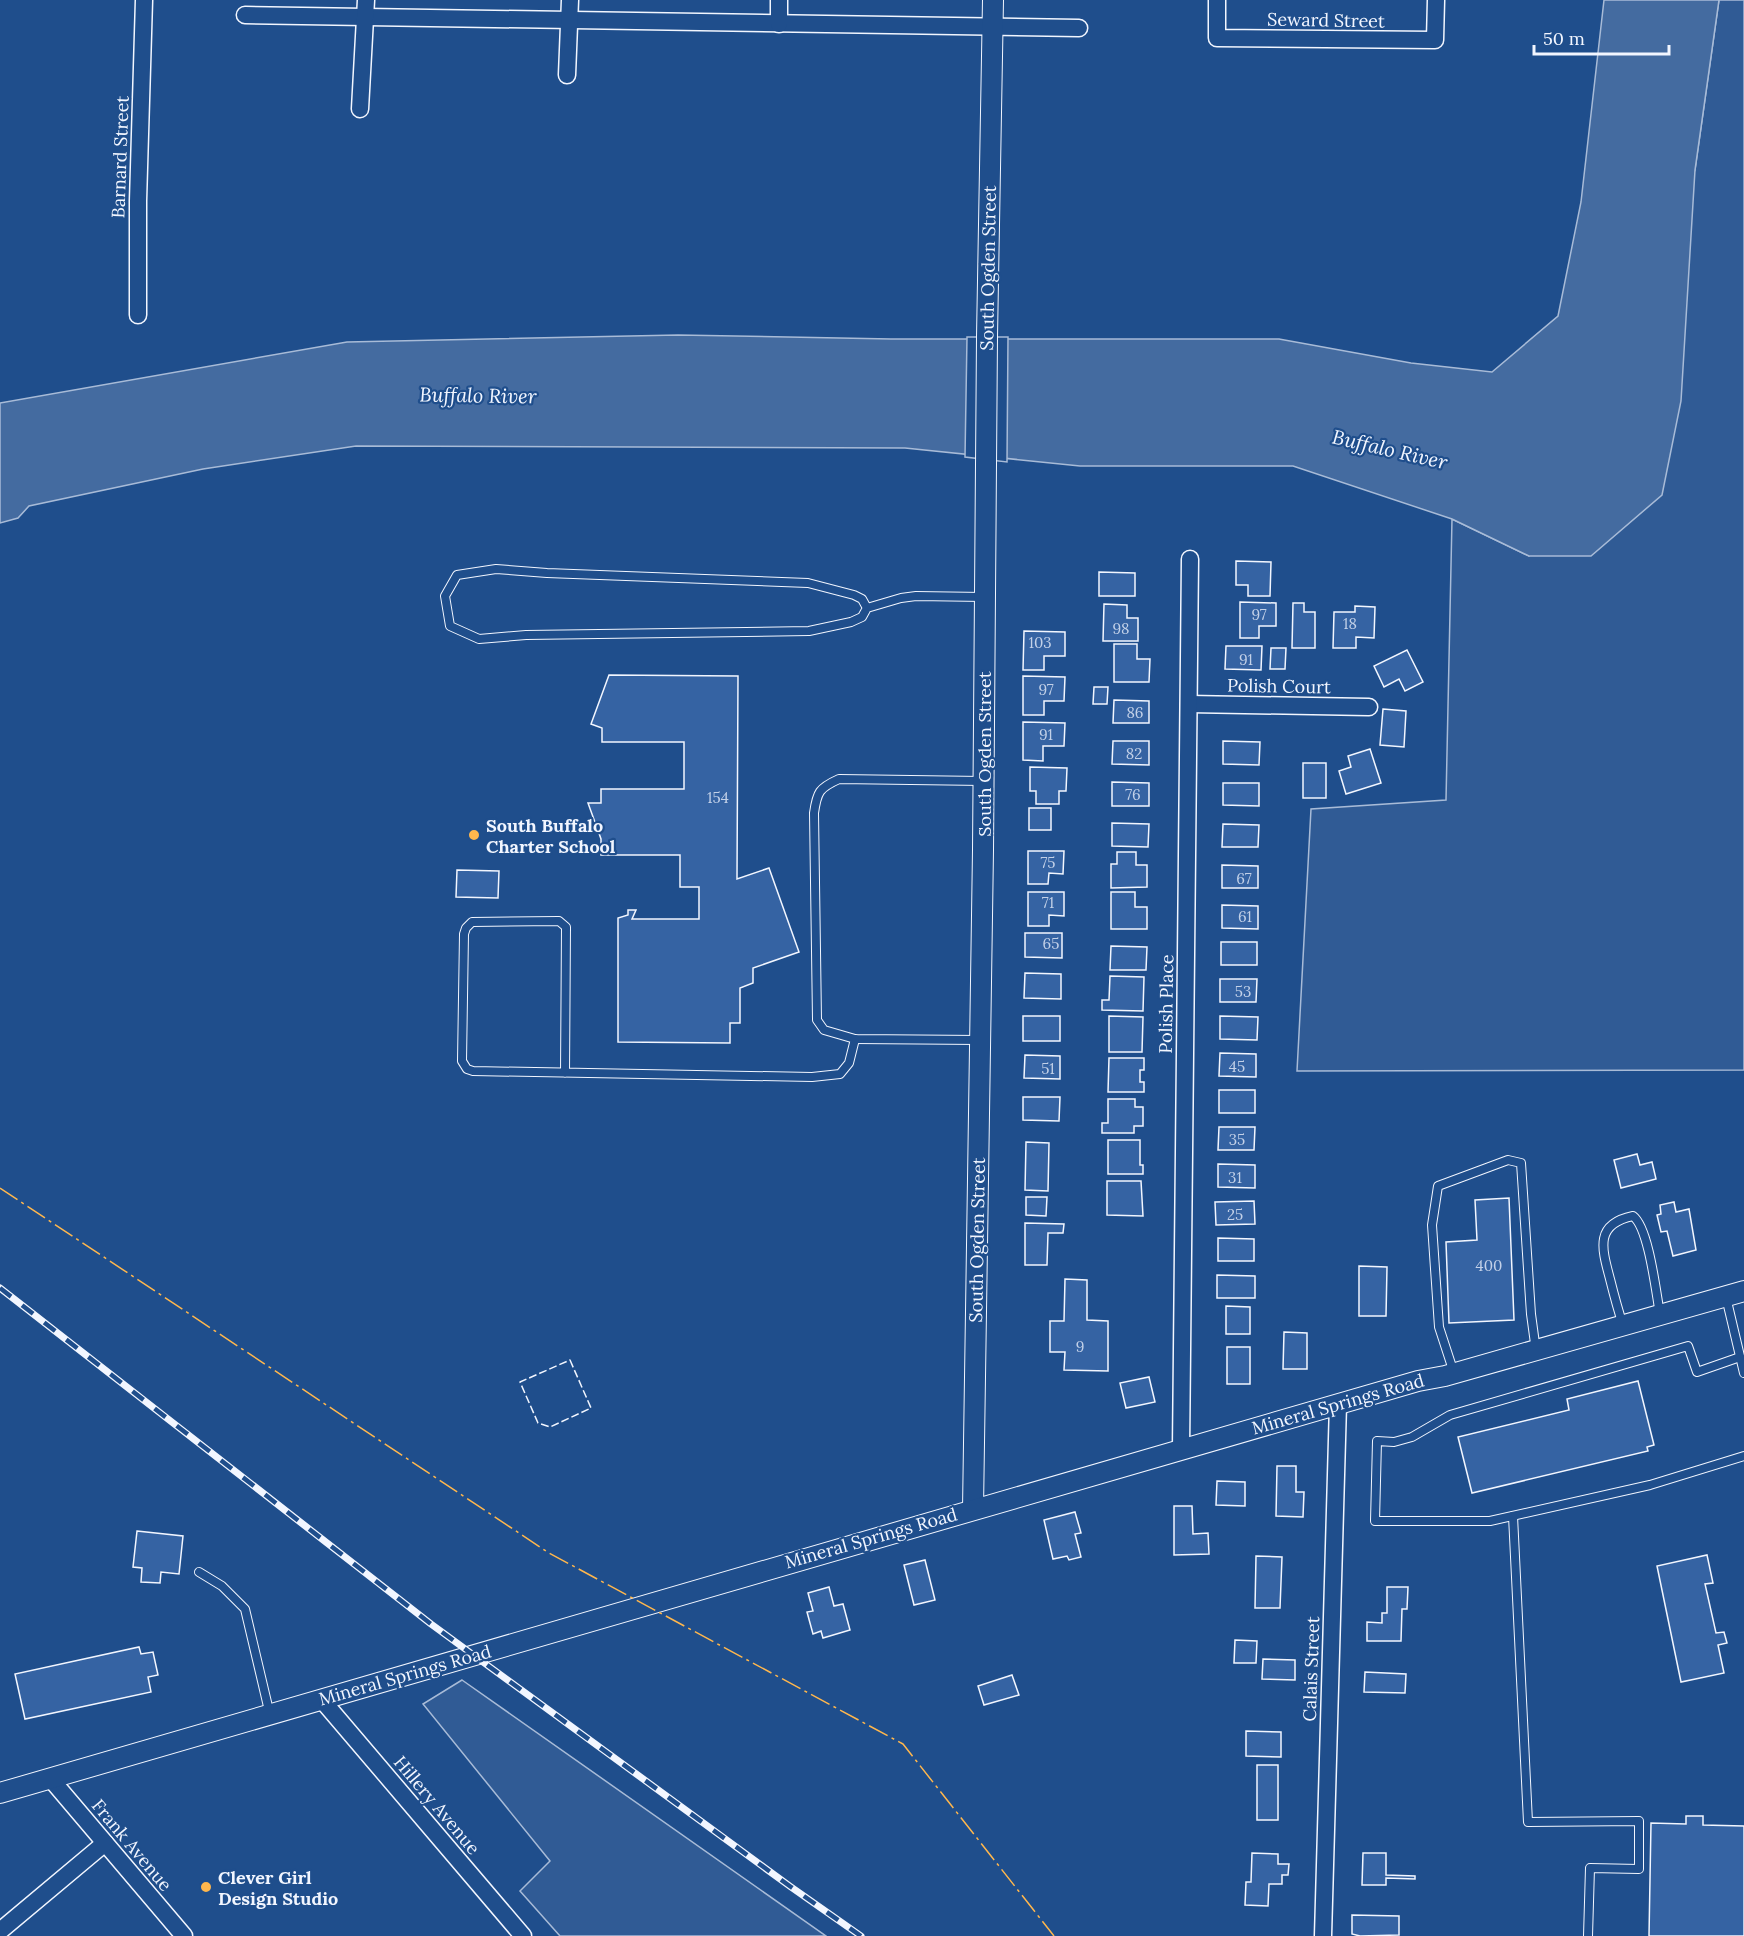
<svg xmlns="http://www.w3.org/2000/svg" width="1744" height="1936" font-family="Lora,serif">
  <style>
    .green { fill: #305b95; stroke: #a8bbd7; stroke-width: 1.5 }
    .water { fill: #446ba0; stroke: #a8bbd7; stroke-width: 1.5 }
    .pier { fill: #1f4e8c; stroke: #a8bbd7; stroke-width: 1.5 }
    .building { fill: #3563a3; stroke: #f2f6ff; stroke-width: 1.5 }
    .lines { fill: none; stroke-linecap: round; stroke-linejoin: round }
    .service-casing { stroke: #f2f6ff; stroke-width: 10 }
    .minor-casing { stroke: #f2f6ff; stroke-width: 19 }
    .tertiary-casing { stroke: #f2f6ff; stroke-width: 22 }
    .service { stroke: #1f4e8c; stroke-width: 8 }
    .minor { stroke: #1f4e8c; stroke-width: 16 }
    .tertiary { stroke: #1f4e8c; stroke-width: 20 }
    .rail-casing { stroke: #f2f6ff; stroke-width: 7 }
    .rail { stroke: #1f4e8c; stroke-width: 4.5; stroke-dasharray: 14; stroke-linecap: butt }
    .fence { stroke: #f2f6ff; stroke-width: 1.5; stroke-dasharray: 8 3; stroke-linecap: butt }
    .power { stroke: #ffb74d; stroke-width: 1.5; stroke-dasharray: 21 4.5 3 4.5; stroke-linecap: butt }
    .poi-dot { fill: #ffb74d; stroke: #1f4e8c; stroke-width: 2 }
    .labels { text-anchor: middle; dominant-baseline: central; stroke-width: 4.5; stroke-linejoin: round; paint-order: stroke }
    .number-label { font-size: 15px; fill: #c3d1e8 }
    .street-label { font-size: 18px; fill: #f2f6ff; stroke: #1f4e8c }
    .poi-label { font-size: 18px; font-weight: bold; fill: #f2f6ff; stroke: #1f4e8c; text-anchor: start }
    .water-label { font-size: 20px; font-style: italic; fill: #f2f6ff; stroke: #1f4e8c }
  </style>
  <rect width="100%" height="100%" fill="#1f4e8c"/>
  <g class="green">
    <path d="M1719 0H1744V1070L1297 1071 1311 809 1446 800 1452 519 1529 556 1695 170Z"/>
    <path d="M462 1680 826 1936H560L520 1891 550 1861 423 1704Z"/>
  </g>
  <path class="water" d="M1604 0H1719L1695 170 1681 401 1662 495 1591 556H1529L1452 519 1293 466H1080L905 448 356 446 203 469 29 506 18 518 0 523V403L347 342 678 335 891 339H1279L1411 363 1492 372 1558 316 1581 202Z"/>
  <path class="pier" d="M967 337H1008L1007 462 965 457Z"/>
  <g class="building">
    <path d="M1236 561 1271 562 1270 596H1248V585H1236Z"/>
    <path d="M1099 572 1135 573V596H1099Z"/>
    <path d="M1240 602 1276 603V626H1259V638H1240Z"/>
    <path d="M1293 603H1304V612H1315V648H1292Z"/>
    <path d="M1104 604 1127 605V618H1138V641H1103Z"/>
    <path d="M1355 606 1375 607 1374 638 1356 637V648H1333L1334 612H1355Z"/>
    <path d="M1024 631 1065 632V656H1044V670H1023Z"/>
    <path d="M1114 644H1137V659H1150L1149 682H1114Z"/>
    <path d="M1226 646H1262L1261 670 1225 669Z"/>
    <path d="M1271 648H1286L1285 669H1270Z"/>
    <path d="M1407 650 1423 682 1405 691 1399 679 1384 687 1374 666Z"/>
    <path d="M609 675 738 676 737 879 769 868 799 952 753 968V983L740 988V1023H730V1043L618 1042V918L628 915V910H636L632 919H699V887H680V855H601V839L588 803H601V789H684V742H602V728L591 724Z"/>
    <path d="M1023 676 1065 677 1064 701H1044V715H1023Z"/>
    <path d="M1094 687H1108L1107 704H1093Z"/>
    <path d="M1114 700 1149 701V723H1113Z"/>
    <path d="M1383 709 1406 711 1404 747 1380 745Z"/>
    <path d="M1023 722 1065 723 1064 746H1043V761L1023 760Z"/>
    <path d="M1113 741H1149V765L1112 764Z"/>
    <path d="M1223 741 1260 742 1259 765 1223 764Z"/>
    <path d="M1370 749 1381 783 1346 794 1339 771 1351 767 1348 756Z"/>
    <rect x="1303" y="763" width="23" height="35"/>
    <path d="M1030 767 1067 768 1066 791H1059V804H1036V791H1030Z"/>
    <path d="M1112 782 1149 783V806H1112Z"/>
    <path d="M1223 783H1259V806L1223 805Z"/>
    <rect x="1029" y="808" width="22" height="22"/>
    <path d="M1112 823 1149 824 1148 847 1112 846Z"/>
    <path d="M1223 824 1259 825 1258 847H1222Z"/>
    <path d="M1028 851H1064L1063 874 1049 873 1048 884H1028Z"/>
    <path d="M1117 852H1136V865H1147V887L1111 888V864H1117Z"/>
    <path d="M1222 865 1258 866V888H1222Z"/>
    <path d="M457 870 499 871 498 898 456 897Z"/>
    <path d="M1028 892H1064V916L1049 915V926H1028Z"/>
    <path d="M1111 892H1135V907H1147V929H1111Z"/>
    <path d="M1222 905 1258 906V929L1222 928Z"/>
    <path d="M1025 933H1062V958L1025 957Z"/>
    <rect x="1221" y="942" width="36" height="23"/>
    <path d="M1111 946 1147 947 1146 970H1110Z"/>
    <path d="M1025 973 1061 974V999L1024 998Z"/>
    <path d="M1110 976 1144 977 1143 1011 1102 1010V1000H1109Z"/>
    <path d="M1220 979H1257L1256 1002H1220Z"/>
    <rect x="1023" y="1016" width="37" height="25"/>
    <path d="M1109 1016 1143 1017 1142 1052H1109Z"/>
    <path d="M1220 1016 1258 1017 1257 1040 1220 1039Z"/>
    <path d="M1220 1053 1256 1054V1077L1219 1076Z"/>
    <path d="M1025 1055 1060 1056V1079L1024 1078Z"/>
    <path d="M1109 1058H1144V1070H1140V1082H1144V1092H1108Z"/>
    <rect x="1219" y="1090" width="36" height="23"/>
    <path d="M1023 1097H1060L1059 1121 1023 1120Z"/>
    <path d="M1108 1099H1135V1107H1143V1126H1134V1133H1102V1123H1108Z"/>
    <path d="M1219 1127H1255L1254 1150H1218Z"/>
    <path d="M1108 1140H1140V1165H1143V1174H1108Z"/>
    <path d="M1026 1142 1049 1143 1048 1191 1025 1190Z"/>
    <path d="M1637 1154 1640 1165 1652 1162 1656 1179 1621 1188 1614 1160Z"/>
    <path d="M1218 1164 1255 1165V1188L1218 1187Z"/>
    <path d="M1107 1181H1141L1143 1216 1107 1215Z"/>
    <path d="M1026 1197H1047L1046 1216 1026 1215Z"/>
    <path d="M1509 1198 1514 1320 1449 1323 1446 1242 1477 1240 1475 1200Z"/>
    <path d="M1254 1201 1255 1224 1216 1225 1215 1202Z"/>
    <path d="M1674 1202 1676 1212 1689 1209 1696 1250 1673 1256 1667 1231 1661 1232 1657 1215 1661 1214 1660 1205Z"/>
    <path d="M1025 1223 1064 1224 1063 1233H1048L1047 1265H1025Z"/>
    <path d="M1218 1238 1254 1239V1261H1218Z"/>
    <path d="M1359 1266 1387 1267 1386 1316H1359Z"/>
    <path d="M1217 1275 1255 1276V1298H1217Z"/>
    <path d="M1065 1279 1087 1280V1320L1108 1321V1371L1064 1370 1065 1352H1050V1321H1064Z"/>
    <path d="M1226 1306 1250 1307V1334H1226Z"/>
    <path d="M1284 1332 1307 1333V1369H1283Z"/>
    <rect x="1227" y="1347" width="23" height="37"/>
    <path d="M1149 1377 1155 1402 1126 1408 1120 1383Z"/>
    <path d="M1638 1381 1654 1445 1647 1447 1648 1451 1472 1493 1458 1437 1569 1410 1567 1399Z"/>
    <path d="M1277 1466H1296V1492H1304L1303 1517 1276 1516Z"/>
    <path d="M1217 1481 1245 1482V1506L1216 1505Z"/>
    <path d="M1174 1506H1192L1193 1534 1208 1533 1209 1554 1174 1555Z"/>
    <path d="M1075 1512 1081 1533 1075 1534 1081 1557 1069 1560 1067 1556 1053 1559 1044 1520Z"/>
    <path d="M137 1531 183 1536 179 1574 161 1572 160 1583 141 1582 142 1568 133 1567Z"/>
    <path d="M1707 1555 1713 1583 1705 1584 1716 1633 1724 1632 1727 1643 1718 1645 1724 1673 1681 1682 1657 1566Z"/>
    <path d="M1256 1556 1282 1557 1280 1608H1255Z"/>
    <path d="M925 1560 935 1600 914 1605 904 1565Z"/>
    <path d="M829 1587 834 1606 843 1604 850 1630 823 1638 821 1631 813 1634 807 1612 813 1611 808 1593Z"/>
    <path d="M1387 1587H1408L1407 1609H1402L1401 1641H1367V1622L1382 1623V1613H1387Z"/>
    <path d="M1235 1640 1257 1641 1256 1663H1234Z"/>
    <path d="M139 1647 141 1654 153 1652 158 1675 148 1677 151 1692 25 1719 15 1674Z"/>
    <path d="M1263 1659 1295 1660V1680L1262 1679Z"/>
    <path d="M1365 1672 1406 1674 1405 1693 1364 1692Z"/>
    <path d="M1012 1675 1019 1695 984 1705 978 1686Z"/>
    <path d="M1246 1731 1281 1732V1757L1246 1756Z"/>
    <rect x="1257" y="1765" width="21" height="55"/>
    <path d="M1686 1816H1703V1825L1744 1826V1936H1649L1651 1823 1686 1824Z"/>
    <path d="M1252 1853 1278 1854V1864H1289L1288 1875H1282V1884H1269L1268 1906 1245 1905 1246 1882H1251Z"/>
    <path d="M1363 1853H1386V1875L1415 1876V1879L1386 1878V1885H1362Z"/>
    <path d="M1352 1915 1399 1916V1935L1360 1936 1352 1934Z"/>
  </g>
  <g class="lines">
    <g class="service-casing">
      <g id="service">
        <path d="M867 608 862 599 854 595 808 583 547 573 496 569 457 575 445 596 450 626 479 639 526 635 809 631 851 622 862 617 867 608 901 598 916 596 984 597"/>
        <path d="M980 1040 855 1039 824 1030 817 1020 814 813C817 792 819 788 839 779L983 781"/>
        <path d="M565 1073 566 927 559 921 472 922 466 928 464 934 462 1061 467 1069 473 1071 812 1077 840 1074 849 1063 855 1039"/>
        <path d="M1726 1297 1744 1373"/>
        <path d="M1623 1325C1618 1310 1614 1295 1610 1279 1602 1249 1594 1224 1633 1216 1649 1228 1656 1293 1660 1314"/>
        <path d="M1740 1357 1697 1372 1688 1346 1450 1415 1412 1437 1394 1442 1377 1441 1375 1521H1490L1650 1485 1744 1456"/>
        <path d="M1454 1373 1439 1327 1432 1225 1438 1186 1508 1160 1521 1163 1531 1314 1536 1351"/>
        <path d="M1513 1516 1528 1822 1639 1821V1869L1590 1868 1588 1936"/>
        <path d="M199 1572 222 1586 245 1609 270 1715"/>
      </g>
    </g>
    <g class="minor-casing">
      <g id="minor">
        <path d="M1217 0V38L1435 40 1436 0"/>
        <path d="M245 15 1079 28"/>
        <path d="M779 24V0"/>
        <path d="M567 75 570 0"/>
        <path d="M360 109 366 0"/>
        <path d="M138 315V201L144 0"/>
        <path d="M1189 704 1369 707"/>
        <path d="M1181 1449 1190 559"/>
        <path d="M322 1700 523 1936"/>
        <path d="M50 1778 184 1936"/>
        <path d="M0 1931 105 1843"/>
        <path d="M1323 1936 1338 1404"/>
      </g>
    </g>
    <g class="tertiary-casing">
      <g id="tertiary">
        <path d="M973 1509 983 850 987 337 993 0"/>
        <path d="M0 1793 1418 1381 1445 1376 1744 1291"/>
      </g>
    </g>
    <use href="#service" class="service"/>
    <use href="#minor" class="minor"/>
    <use href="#tertiary" class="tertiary"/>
    <g class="rail-casing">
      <path id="rail" d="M0 1288 431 1624 791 1887 861 1936"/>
    </g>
    <use href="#rail" class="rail"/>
    <path class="fence" d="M570 1360 591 1408 550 1427 538 1423 520 1382Z"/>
    <path class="power" d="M0 1188 549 1553 903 1744 1054 1936"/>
  </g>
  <g class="poi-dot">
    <circle cx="474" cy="835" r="6"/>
    <circle cx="206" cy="1887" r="6"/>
  </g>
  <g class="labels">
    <g class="number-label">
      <text x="1259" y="614">97</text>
      <text x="1350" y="623">18</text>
      <text x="1121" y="628">98</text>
      <text x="1040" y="642">103</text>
      <text x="1246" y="659">91</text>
      <text x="1046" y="689">97</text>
      <text x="1135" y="712">86</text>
      <text x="1046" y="734">91</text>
      <text x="1134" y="753">82</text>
      <text x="1133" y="794">76</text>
      <text x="718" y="797">154</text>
      <text x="1048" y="862">75</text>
      <text x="1244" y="878">67</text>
      <text x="1048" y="902">71</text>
      <text x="1245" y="916">61</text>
      <text x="1051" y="943">65</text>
      <text x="1243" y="991">53</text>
      <text x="1237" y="1066">45</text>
      <text x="1048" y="1068">51</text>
      <text x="1237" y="1139">35</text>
      <text x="1235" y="1177">31</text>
      <text x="1235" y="1214">25</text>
      <text x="1489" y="1265">400</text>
      <text x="1080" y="1346">9</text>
    </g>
    <g class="street-label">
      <text transform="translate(1326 20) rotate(1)">Seward Street</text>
      <text transform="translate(120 157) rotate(-88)">Barnard Street</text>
      <text transform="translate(988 268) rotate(-89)">South Ogden Street</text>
      <text transform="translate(1279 686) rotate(1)">Polish Court</text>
      <text transform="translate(984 754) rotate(-90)">South Ogden Street</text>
      <text transform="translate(1166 1004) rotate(-89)">Polish Place</text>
      <text transform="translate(977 1240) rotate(-89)">South Ogden Street</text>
      <text transform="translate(1338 1404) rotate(-16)">Mineral Springs Road</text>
      <text transform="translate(871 1538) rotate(-16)">Mineral Springs Road</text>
      <text transform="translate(1311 1669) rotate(-88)">Calais Street</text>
      <text transform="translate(405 1675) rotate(-16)">Mineral Springs Road</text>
      <text transform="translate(437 1805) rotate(50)">Hillery Avenue</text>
      <text transform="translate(132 1845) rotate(50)">Frank Avenue</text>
    </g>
    <g class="poi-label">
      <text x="486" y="825">South Buffalo<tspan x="486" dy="21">Charter School</tspan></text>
      <text x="218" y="1877">Clever Girl<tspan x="218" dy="21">Design Studio</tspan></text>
    </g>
    <g class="water-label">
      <text transform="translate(478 395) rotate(1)">Buffalo River</text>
      <text transform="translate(1390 449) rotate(13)">Buffalo River</text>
    </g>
  </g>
  <path d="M1534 45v9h135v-9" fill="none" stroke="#f2f6ff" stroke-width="3"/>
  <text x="1543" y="45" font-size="18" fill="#f2f6ff" stroke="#1f4e8c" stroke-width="4.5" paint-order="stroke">50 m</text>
</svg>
